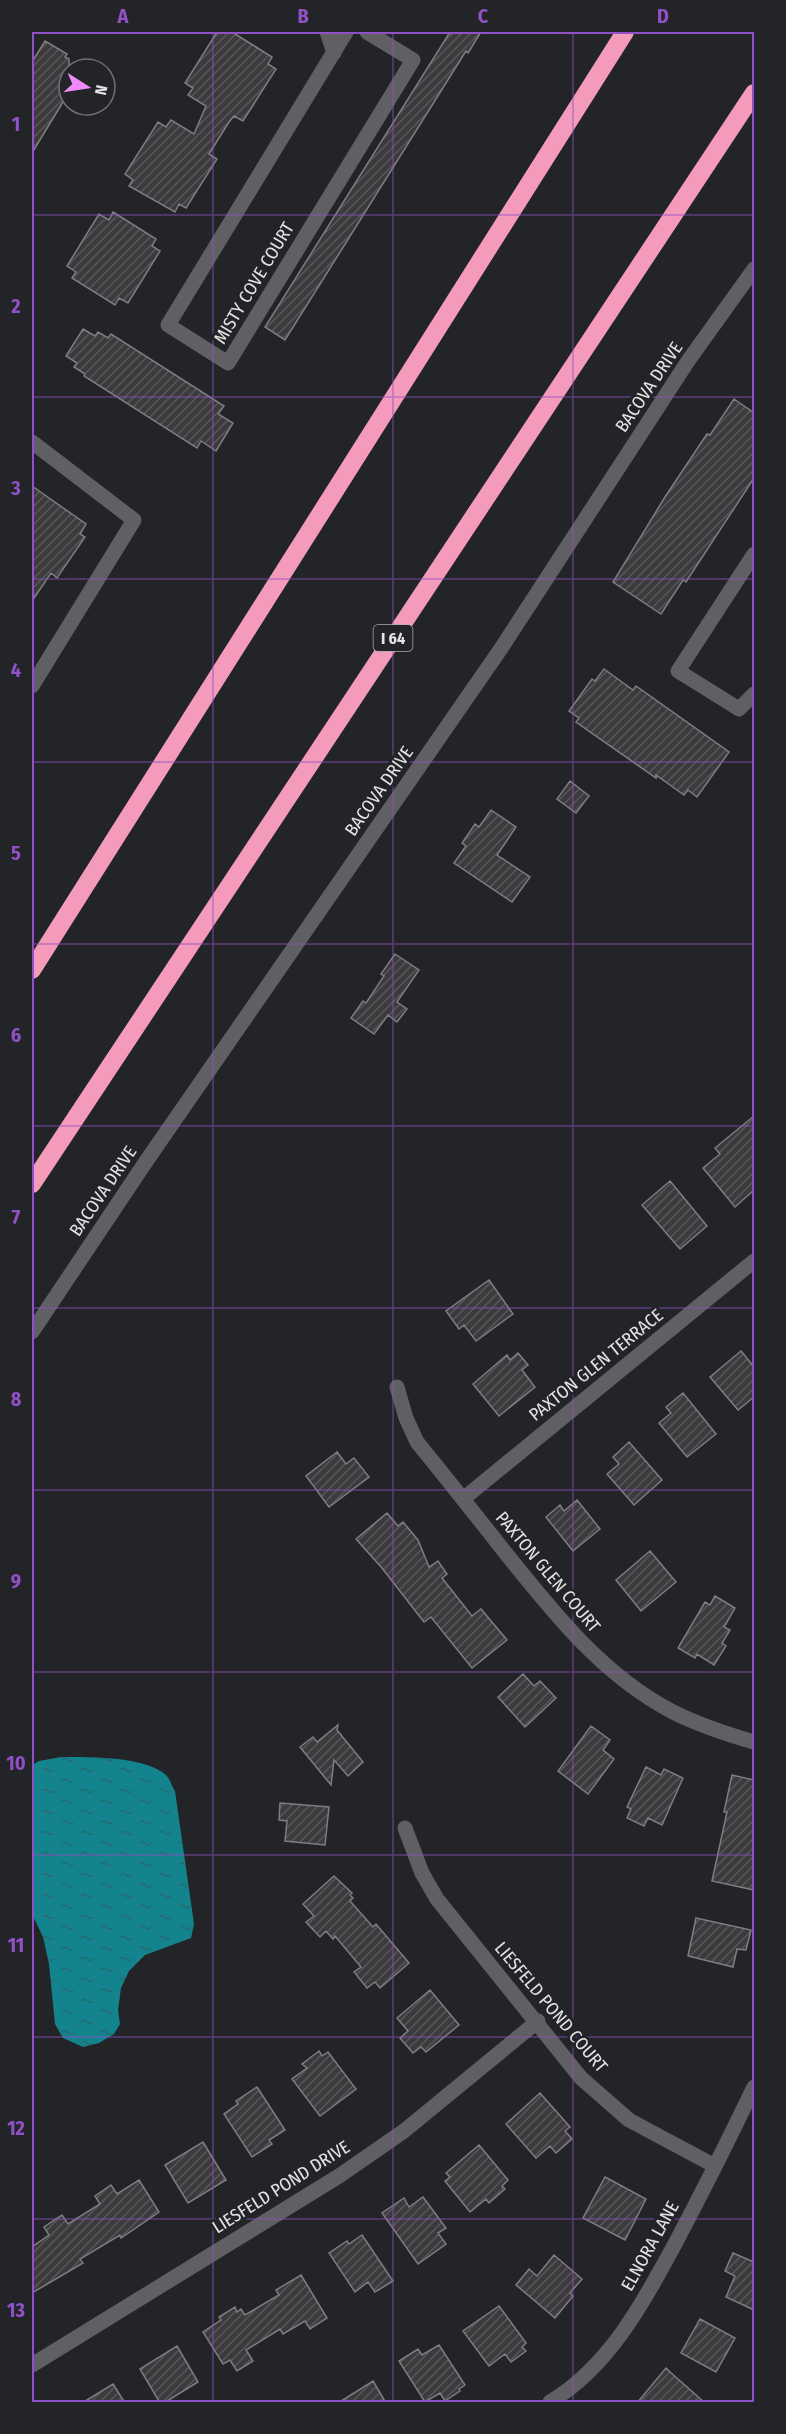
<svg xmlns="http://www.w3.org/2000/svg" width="786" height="2434" viewBox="0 0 786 2434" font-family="'Fira Sans Condensed',sans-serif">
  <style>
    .water { fill: url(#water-ripples) }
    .building { fill: url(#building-hatch); stroke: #7f7d80; stroke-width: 1.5 }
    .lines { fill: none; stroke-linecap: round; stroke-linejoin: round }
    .minor { stroke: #606064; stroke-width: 15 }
    .motorway { stroke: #f49aba; stroke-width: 18 }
    .grid { fill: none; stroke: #9051c7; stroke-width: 1.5; stroke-opacity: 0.55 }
    .labels { text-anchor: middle; stroke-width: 6; stroke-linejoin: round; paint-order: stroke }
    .shield { fill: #232427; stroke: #aaaaad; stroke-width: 1.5 }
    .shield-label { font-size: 16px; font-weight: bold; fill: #e4e4e6 }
    .street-label { font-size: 18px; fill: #e4e4e6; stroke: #232427 }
    .neatline { fill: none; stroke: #9051c7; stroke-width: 2 }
    .grid-label { font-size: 20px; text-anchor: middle; font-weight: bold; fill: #9051c7 }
  </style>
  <defs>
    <pattern id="water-ripples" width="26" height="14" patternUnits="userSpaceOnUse" patternTransform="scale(1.5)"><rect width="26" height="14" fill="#13838d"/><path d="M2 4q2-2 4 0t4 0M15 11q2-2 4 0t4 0" fill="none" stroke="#276a70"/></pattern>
    <pattern id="building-hatch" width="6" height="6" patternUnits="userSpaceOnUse" patternTransform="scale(1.5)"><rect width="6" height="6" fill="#3c3a3d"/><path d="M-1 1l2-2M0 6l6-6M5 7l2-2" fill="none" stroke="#585659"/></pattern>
  </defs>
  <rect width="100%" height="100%" fill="#232427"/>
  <path class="water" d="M 61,1757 C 88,1757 145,1756 166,1775 C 170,1779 172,1787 175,1791 L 194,1924 L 191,1938 L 145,1955 L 129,1971 L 121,1988 L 118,2010 L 120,2024 L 114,2034 L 99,2043 L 83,2047 L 63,2038 L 55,2024 L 49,1964 L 43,1937 L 32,1914 L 32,1765 L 39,1761 Z"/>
  <path class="building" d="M 217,32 L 232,32 L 272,57 L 268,64 L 276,69 L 243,121 L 234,116 L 229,122 L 209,154 L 217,159 L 186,208 L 179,204 L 175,212 L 129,186 L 133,180 L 125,174 L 158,122 L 166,127 L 171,120 L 194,134 L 206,106 L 188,95 L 193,88 L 185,83 Z
    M 450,32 L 481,32 L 468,53 L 466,51 L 285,340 L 265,327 Z
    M 45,41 L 67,54 L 65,57 L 69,59 L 69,92 L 32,153 L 32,62 Z
    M 113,212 L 156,239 L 152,246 L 160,251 L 128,303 L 119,298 L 115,305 L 72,278 L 76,272 L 67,266 L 99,214 L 109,220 Z
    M 83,329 L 95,336 L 98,332 L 108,338 L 111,334 L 224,406 L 218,414 L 233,423 L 216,451 L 201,441 L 197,448 L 84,376 L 85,374 L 74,367 L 77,363 L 66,356 Z
    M 734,399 L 754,413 L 754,478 L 686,582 L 683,580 L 661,614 L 613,582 L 665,497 L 707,434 L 710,435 Z
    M 32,486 L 86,524 L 80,534 L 85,537 L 57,578 L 51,573 L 32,601 Z
    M 604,669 L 633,690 L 636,686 L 729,752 L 697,797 L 688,790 L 684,795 L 656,775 L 656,778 L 576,722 L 579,718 L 569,711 L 592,679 L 595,681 Z
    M 570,781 L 589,796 L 576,813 L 557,799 Z
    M 491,810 L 516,827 L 497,855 L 530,877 L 512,902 L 454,863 L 466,846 L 462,843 L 475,824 L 479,827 Z
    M 395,954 L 419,970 L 397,1002 L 407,1009 L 397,1022 L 388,1015 L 374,1034 L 351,1018 L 363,1001 L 366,1003 L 384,976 L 381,974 Z
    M 754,1116 L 754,1190 L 735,1207 L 703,1168 L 720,1154 L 715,1148 Z
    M 670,1181 L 707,1226 L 680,1249 L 642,1205 Z
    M 489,1280 L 513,1314 L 476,1341 L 464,1325 L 459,1329 L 446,1311 Z
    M 741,1351 L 754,1367 L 754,1397 L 738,1410 L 710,1377 Z
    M 518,1353 L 528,1365 L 522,1370 L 535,1387 L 499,1416 L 473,1384 L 507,1355 L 510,1360 Z
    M 683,1393 L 716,1434 L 687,1457 L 659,1423 L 671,1413 L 666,1407 Z
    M 629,1442 L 662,1480 L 634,1505 L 607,1474 L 619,1464 L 613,1457 Z
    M 337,1452 L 346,1464 L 354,1458 L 369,1477 L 329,1507 L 306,1476 Z
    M 577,1500 L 600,1529 L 573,1551 L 546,1517 L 560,1505 L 564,1511 Z
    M 387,1513 L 398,1526 L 403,1522 L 418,1540 L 429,1567 L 438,1561 L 447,1574 L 442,1578 L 472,1616 L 481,1609 L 507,1640 L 472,1668 L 431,1617 L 424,1622 L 382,1568 L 356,1539 Z
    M 650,1551 L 676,1582 L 641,1611 L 616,1580 Z
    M 715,1596 L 735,1608 L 724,1627 L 730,1630 L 722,1643 L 726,1646 L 714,1665 L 697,1654 L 695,1658 L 678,1648 L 705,1602 L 710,1605 Z
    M 523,1674 L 534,1686 L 540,1681 L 556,1698 L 525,1727 L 498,1697 Z
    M 338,1725 L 337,1730 L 363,1762 L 348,1776 L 334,1760 L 331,1785 L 300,1747 L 313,1737 L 317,1742 Z
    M 591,1726 L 610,1740 L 603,1750 L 614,1759 L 588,1794 L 558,1771 Z
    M 646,1767 L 661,1775 L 664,1769 L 683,1778 L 662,1825 L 648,1818 L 644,1826 L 627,1818 L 631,1809 L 627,1807 Z
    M 732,1775 L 754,1780 L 754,1890 L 712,1881 L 727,1812 L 724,1812 Z
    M 280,1803 L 329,1807 L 325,1845 L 285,1841 L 287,1821 L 279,1820 Z
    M 334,1876 L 352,1893 L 350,1895 L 353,1898 L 350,1901 L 373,1927 L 376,1924 L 409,1963 L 380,1988 L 375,1982 L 367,1988 L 354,1972 L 361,1967 L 335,1936 L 333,1939 L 326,1931 L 320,1937 L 306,1922 L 314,1916 L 303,1904 Z
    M 696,1918 L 751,1930 L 746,1950 L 737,1949 L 733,1967 L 688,1956 Z
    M 430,1990 L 459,2025 L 426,2052 L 421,2047 L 413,2053 L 400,2038 L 408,2031 L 397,2018 Z
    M 319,2051 L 322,2056 L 328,2052 L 356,2089 L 320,2116 L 292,2079 L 307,2068 L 302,2064 Z
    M 257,2087 L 285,2130 L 269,2140 L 272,2144 L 252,2157 L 224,2114 L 238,2104 L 236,2101 Z
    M 540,2093 L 570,2127 L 565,2131 L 572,2139 L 556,2153 L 550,2146 L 536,2158 L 506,2124 Z
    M 203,2142 L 226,2180 L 188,2203 L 165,2165 Z
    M 479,2145 L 508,2180 L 502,2186 L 505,2189 L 489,2203 L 486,2199 L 470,2212 L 445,2181 L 450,2177 L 446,2173 Z
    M 605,2177 L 646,2199 L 625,2240 L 583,2218 Z
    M 139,2180 L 159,2212 L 121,2238 L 120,2235 L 80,2259 L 83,2263 L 32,2293 L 32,2247 L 49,2235 L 44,2227 L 62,2215 L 68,2224 L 100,2204 L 95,2196 L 111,2185 L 117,2194 Z
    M 423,2197 L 446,2228 L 438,2233 L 446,2244 L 418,2264 L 382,2213 L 404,2198 L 409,2207 Z
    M 362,2235 L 393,2281 L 375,2292 L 368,2282 L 355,2292 L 329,2253 L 347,2241 L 349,2244 Z
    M 733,2253 L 754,2262 L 754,2310 L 726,2297 L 735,2276 L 725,2271 Z
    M 554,2255 L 582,2279 L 570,2293 L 573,2296 L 555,2318 L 516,2285 L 529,2269 L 537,2276 Z
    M 301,2275 L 327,2318 L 310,2329 L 305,2321 L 283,2334 L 280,2329 L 246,2350 L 253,2361 L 237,2371 L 230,2360 L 223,2364 L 203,2332 L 221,2320 L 219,2317 L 235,2307 L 237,2312 L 241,2309 L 245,2315 L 279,2295 L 276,2290 Z
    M 499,2306 L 526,2343 L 522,2347 L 526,2351 L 511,2362 L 505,2354 L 489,2366 L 463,2331 Z
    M 700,2319 L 735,2338 L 716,2372 L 681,2353 Z
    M 439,2345 L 465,2385 L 459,2389 L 460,2391 L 445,2401 L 440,2393 L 425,2402 L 399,2361 L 418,2349 L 422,2355 Z
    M 177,2346 L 198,2382 L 164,2403 L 160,2403 L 140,2369 Z
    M 666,2368 L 670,2372 L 705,2403 L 637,2403 Z
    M 373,2381 L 386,2403 L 338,2403 Z
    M 113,2384 L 125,2403 L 82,2403 Z"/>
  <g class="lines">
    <path class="minor" d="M 327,32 L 334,53
      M 346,32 L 168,325 L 228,363 L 413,60 L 367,32
      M 32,442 L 134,520 L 32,686
      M 754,554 L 678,671 L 739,709 L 754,694
      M 32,1332 L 147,1160 L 502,647 L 688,361 L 754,269
      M 397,1387 L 406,1418 L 417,1442 C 448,1480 478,1518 508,1556 C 556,1616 604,1676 673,1712 C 699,1725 726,1734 754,1742
      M 463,1499 L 754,1261
      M 405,1828 L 422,1873 L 437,1899 L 581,2078 L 629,2120 L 715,2166
      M 32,2365 L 339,2176 L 404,2131 L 538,2021
      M 550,2402 C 610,2366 644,2301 676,2242 C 703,2191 729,2139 754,2087"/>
    <path class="motorway" d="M 32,970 L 625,32
      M 32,1184 L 754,93"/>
  </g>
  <path class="grid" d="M 213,32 L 213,2402M 393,32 L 393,2402M 573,32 L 573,2402M 32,215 L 754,215M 32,397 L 754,397M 32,579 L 754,579M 32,762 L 754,762M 32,944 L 754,944M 32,1126 L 754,1126M 32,1308 L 754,1308M 32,1490 L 754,1490M 32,1672 L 754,1672M 32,1855 L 754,1855M 32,2037 L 754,2037M 32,2219 L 754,2219"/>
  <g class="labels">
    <rect class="shield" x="373.5" y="625" width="39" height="26" rx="4.5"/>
    <g class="shield-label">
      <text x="393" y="644">I 64</text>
    </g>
    <g class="street-label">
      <text transform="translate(254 283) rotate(-59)" y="6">MISTY COVE COURT</text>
      <text transform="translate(649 387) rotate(-56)" y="6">BACOVA DRIVE</text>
      <text transform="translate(379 791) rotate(-55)" y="6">BACOVA DRIVE</text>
      <text transform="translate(103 1191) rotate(-56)" y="6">BACOVA DRIVE</text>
      <text transform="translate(596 1365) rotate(-39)" y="6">PAXTON GLEN TERRACE</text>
      <text transform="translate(548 1572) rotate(50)" y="6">PAXTON GLEN COURT</text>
      <text transform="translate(551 2007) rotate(50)" y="6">LIESFELD POND COURT</text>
      <text transform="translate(281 2187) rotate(-32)" y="6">LIESFELD POND DRIVE</text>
      <text transform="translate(650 2246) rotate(-61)" y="6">ELNORA LANE</text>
    </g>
  </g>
  <rect width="786" height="2434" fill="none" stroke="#232427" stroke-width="66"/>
  <g transform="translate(87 87) rotate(102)"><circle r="28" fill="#232427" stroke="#707173" stroke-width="1.5"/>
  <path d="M0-4.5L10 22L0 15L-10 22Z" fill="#ee8bf8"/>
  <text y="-9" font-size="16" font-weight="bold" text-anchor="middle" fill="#e4e4e6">N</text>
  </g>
  <rect x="33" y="33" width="720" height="2368" class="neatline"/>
  <g class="grid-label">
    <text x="123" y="23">A</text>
    <text x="303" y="23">B</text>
    <text x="483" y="23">C</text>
    <text x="663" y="23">D</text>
    <text x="16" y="131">1</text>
    <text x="16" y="313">2</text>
    <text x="16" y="495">3</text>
    <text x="16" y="677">4</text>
    <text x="16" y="860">5</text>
    <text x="16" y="1042">6</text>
    <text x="16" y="1224">7</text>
    <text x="16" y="1406">8</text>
    <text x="16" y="1588">9</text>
    <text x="16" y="1770">10</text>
    <text x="16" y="1952">11</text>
    <text x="16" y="2135">12</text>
    <text x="16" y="2317">13</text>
  </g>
</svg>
